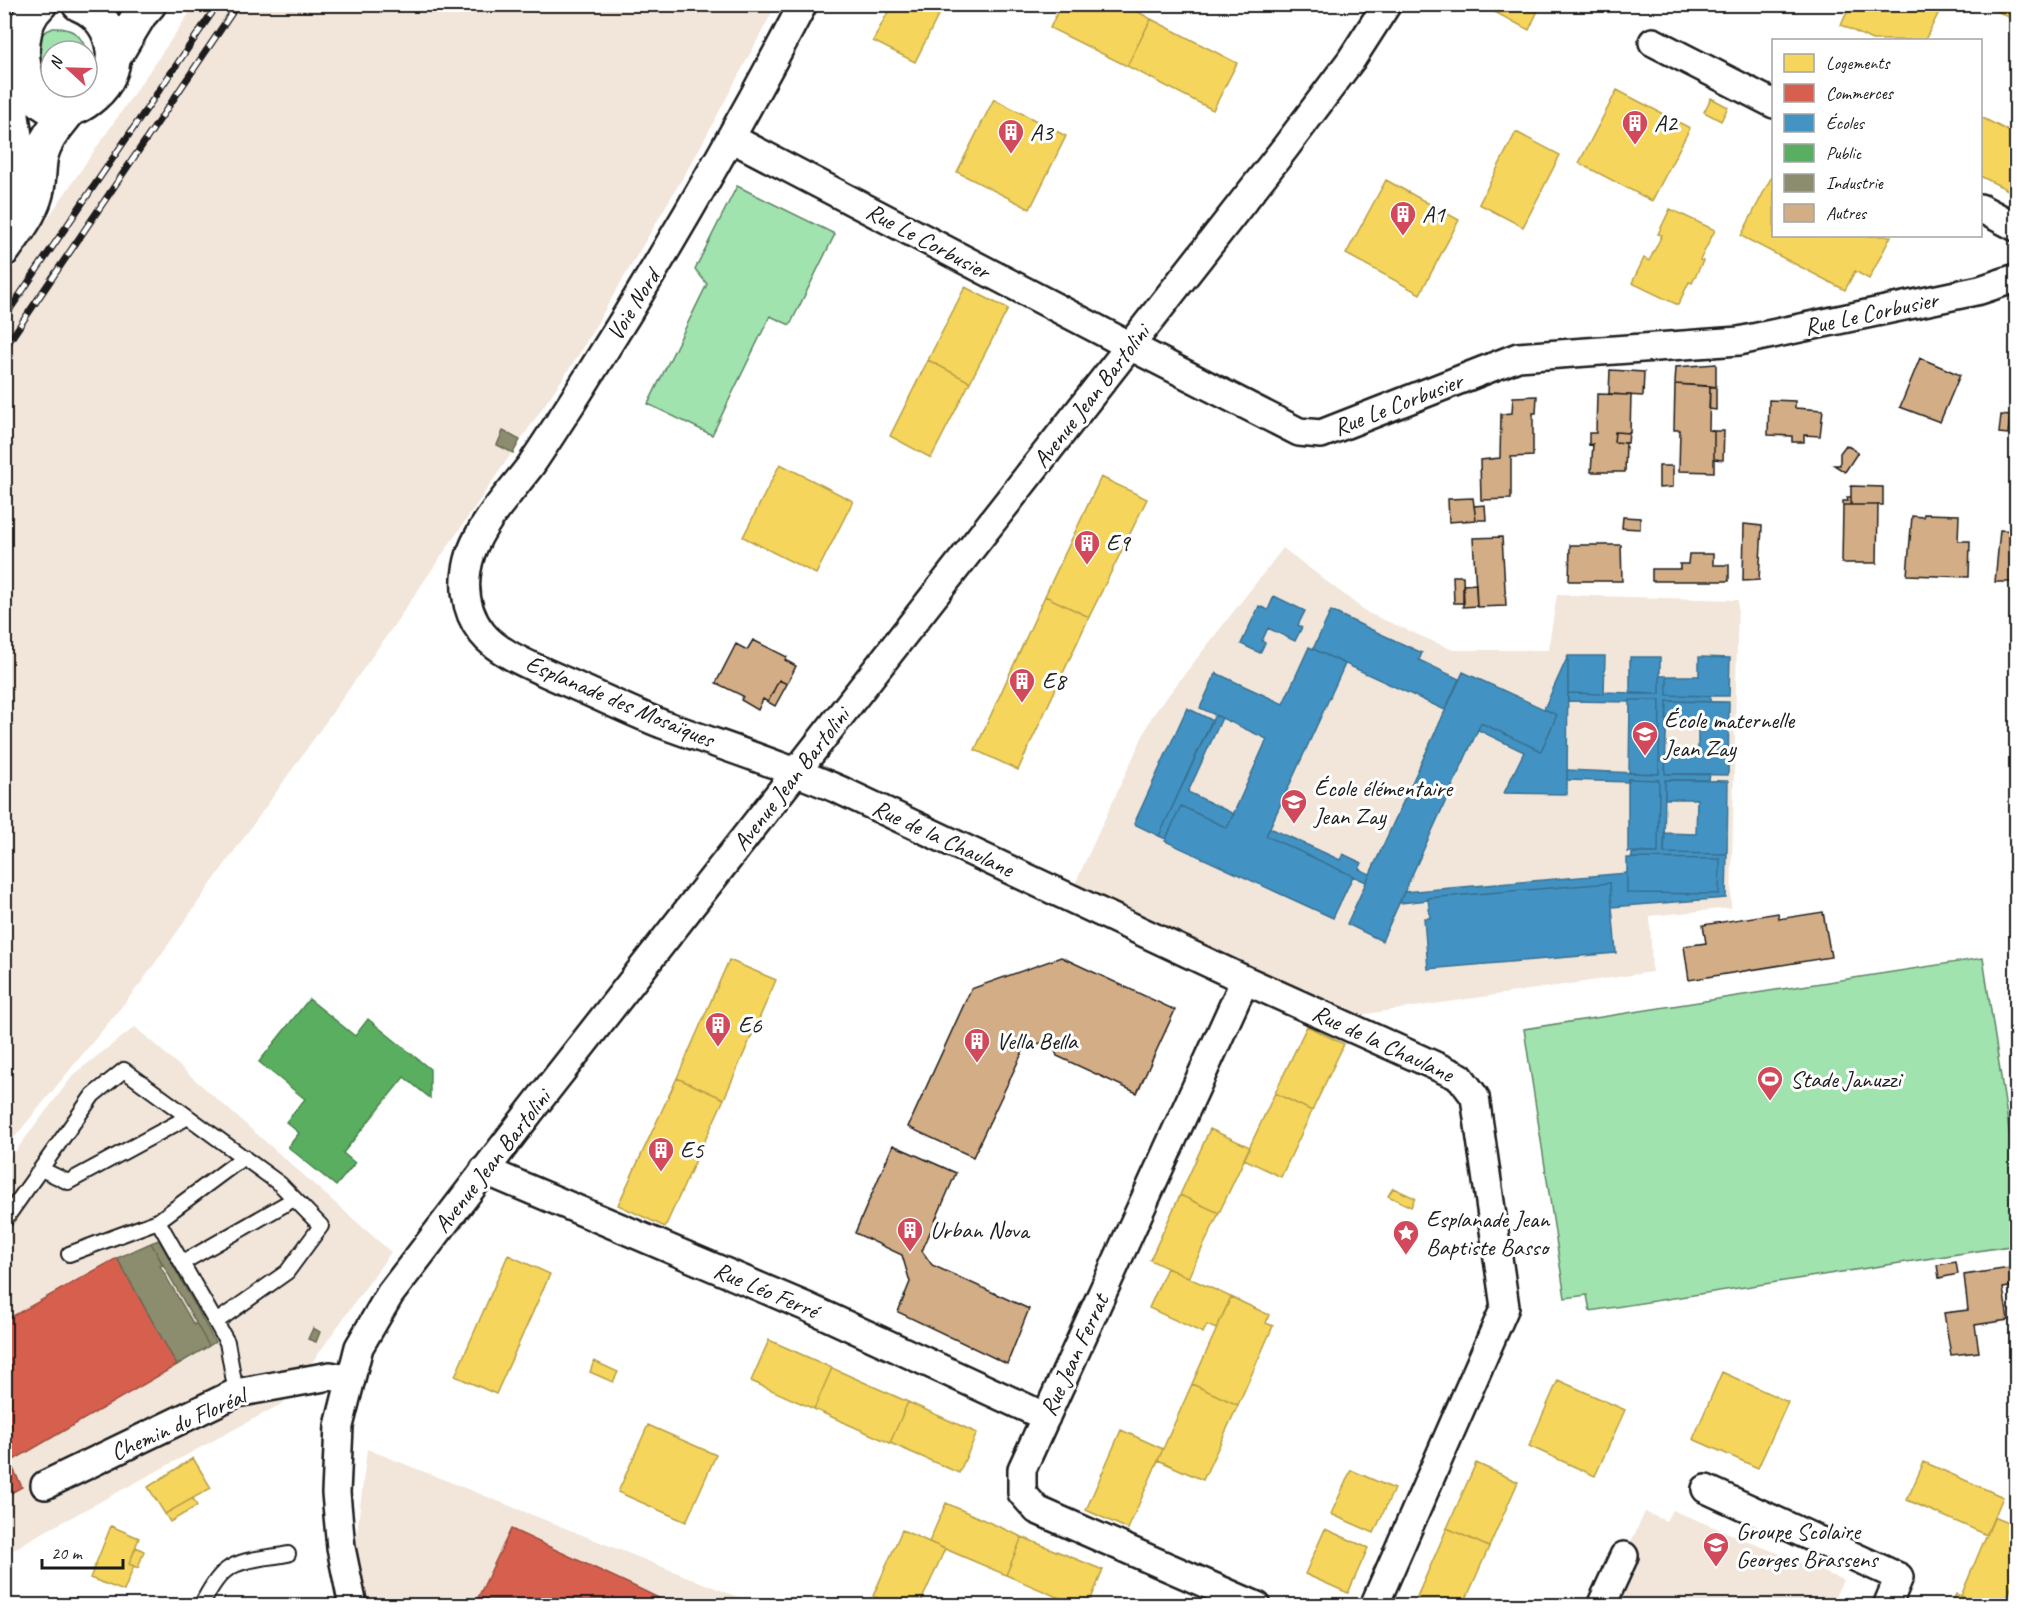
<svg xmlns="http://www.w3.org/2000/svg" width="2021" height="1610" viewBox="0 0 2021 1610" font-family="Caveat,sans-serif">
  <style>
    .built { fill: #f2e6da }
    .green { fill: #a0e3ae; stroke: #5e8065; stroke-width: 1.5 }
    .homes { fill: #f6d55c; stroke: #b59e49; stroke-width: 1.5 }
    .shops { fill: #d6604d; stroke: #9e4c3e; stroke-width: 1.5 }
    .schools { fill: #4393c3; stroke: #376f91; stroke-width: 1.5 }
    .public { fill: #5aae61; stroke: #47824c; stroke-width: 1.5 }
    .industry { fill: #8c8c6e; stroke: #6a6a55; stroke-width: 1.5 }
    .building { fill: #d3ad85; stroke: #1c1c1c; stroke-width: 1.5 }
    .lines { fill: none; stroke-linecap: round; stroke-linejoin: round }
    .lane-casing { stroke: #1c1c1c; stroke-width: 18 }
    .street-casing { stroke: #1c1c1c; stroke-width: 32 }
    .secondary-casing { stroke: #1c1c1c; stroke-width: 38 }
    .lane { stroke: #fff; stroke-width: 14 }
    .street { stroke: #fff; stroke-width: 27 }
    .secondary { stroke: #fff; stroke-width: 33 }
    .rail-casing { stroke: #1c1c1c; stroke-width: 7 }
    .rail { stroke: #fff; stroke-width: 4.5; stroke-dasharray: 14; stroke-linecap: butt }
    .labels { text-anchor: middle; stroke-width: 6; stroke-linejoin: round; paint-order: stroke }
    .poi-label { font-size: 24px; fill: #1c1c1c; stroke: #fff; text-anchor: start }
    .street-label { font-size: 24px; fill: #1c1c1c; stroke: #fff }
  </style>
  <rect width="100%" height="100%" fill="#fff"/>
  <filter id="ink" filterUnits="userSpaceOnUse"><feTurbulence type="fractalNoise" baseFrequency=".0167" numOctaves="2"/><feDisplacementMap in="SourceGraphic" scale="12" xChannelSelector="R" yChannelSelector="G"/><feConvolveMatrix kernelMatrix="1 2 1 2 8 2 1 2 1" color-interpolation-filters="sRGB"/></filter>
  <g filter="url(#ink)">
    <path class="built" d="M 5,5 L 16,5 L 5,105 Z
      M 195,5 L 776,5 L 696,155 L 576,359 L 388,634 L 141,983 L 5,1149 L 5,280 Z
      M 1283,548 L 1368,613 L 1453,650 L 1548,650 L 1557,595 L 1738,600 L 1731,908 L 1650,916 L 1652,972 L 1332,1019 L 1069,897 L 1152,716 Z
      M 135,1027 L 391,1252 L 283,1403 L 31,1539 L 5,1555 L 5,1165 L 75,1073 Z
      M 367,1449 L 758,1605 L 348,1606 Z
      M 1672,1510 L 1843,1580 L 1831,1605 L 1601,1606 L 1645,1512 L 1666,1521 Z"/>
    <path class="green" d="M 53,28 C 70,27 82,34 86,51 L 51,51 L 51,81 L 44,78 L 33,45 C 38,36 43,32 53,28 Z
      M 737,186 L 835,234 L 790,325 L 770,316 L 712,435 L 648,404 L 707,284 L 695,269 Z
      M 1983,958 L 2016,1176 L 2016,1245 L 1590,1311 L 1587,1295 L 1565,1298 L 1524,1029 Z"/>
    <path class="homes" d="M 892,4 L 944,4 L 915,62 L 873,41 Z
      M 1124,4 L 1151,19 L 1127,66 L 1050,28 L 1061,4 Z
      M 1486,4 L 1541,4 L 1529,30 L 1485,7 Z
      M 1851,4 L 1943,4 L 1925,40 L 1872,40 L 1841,25 Z
      M 1984,4 L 2016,4 L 2016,21 Z
      M 1151,19 L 1237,63 L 1213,110 L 1127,66 Z
      M 1617,90 L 1690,128 L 1652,201 L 1579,163 Z
      M 1711,98 L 1728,107 L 1721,121 L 1704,112 Z
      M 994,99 L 1066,136 L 1030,209 L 957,172 Z
      M 1981,117 L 2016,135 L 2016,194 L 1980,176 Z
      M 1516,132 L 1560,155 L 1523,227 L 1479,204 Z
      M 1774,172 L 1774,236 L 1891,236 L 1869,279 L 1855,271 L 1845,290 L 1741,236 Z
      M 1386,180 L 1459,220 L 1420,294 L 1346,254 Z
      M 1670,209 L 1715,230 L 1700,260 L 1703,261 L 1692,283 L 1689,282 L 1678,305 L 1632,283 L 1644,258 L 1649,261 L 1662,235 L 1658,234 Z
      M 965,287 L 1008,309 L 970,382 L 928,360 Z
      M 928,360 L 970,382 L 931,458 L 890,436 Z
      M 780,464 L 853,501 L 816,574 L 743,537 Z
      M 1101,477 L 1147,499 L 1089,617 L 1045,596 Z
      M 1045,596 L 1089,617 L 1018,770 L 975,750 Z
      M 729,960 L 776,980 L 724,1099 L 677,1078 Z
      M 1307,1026 L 1344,1044 L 1312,1111 L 1275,1093 Z
      M 677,1078 L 724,1099 L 665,1227 L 618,1205 Z
      M 1275,1093 L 1312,1111 L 1281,1177 L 1244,1159 Z
      M 1210,1129 L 1250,1147 L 1219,1213 L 1180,1195 Z
      M 1393,1188 L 1415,1198 L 1411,1207 L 1388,1196 Z
      M 1180,1195 L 1219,1213 L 1188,1278 L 1150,1260 Z
      M 508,1255 L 550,1274 L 496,1394 L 455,1376 Z
      M 1167,1268 L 1231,1297 L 1216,1329 L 1207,1325 L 1203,1333 L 1149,1308 Z
      M 1231,1297 L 1269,1315 L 1266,1323 L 1273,1326 L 1238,1405 L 1192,1384 Z
      M 769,1340 L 832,1368 L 814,1409 L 751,1381 Z
      M 594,1361 L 618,1372 L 613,1382 L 590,1372 Z
      M 832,1368 L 908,1402 L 890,1443 L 814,1409 Z
      M 1722,1372 L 1788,1402 L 1758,1468 L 1693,1439 Z
      M 1558,1380 L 1625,1410 L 1595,1476 L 1529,1446 Z
      M 1192,1384 L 1238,1405 L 1203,1480 L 1158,1460 Z
      M 908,1402 L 977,1433 L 959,1473 L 890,1443 Z
      M 648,1425 L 716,1455 L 686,1522 L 618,1492 Z
      M 1121,1430 L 1163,1449 L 1128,1529 L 1086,1510 Z
      M 193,1458 L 211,1488 L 165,1514 L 148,1487 Z
      M 1924,1462 L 2003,1497 L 1987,1535 L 1907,1500 Z
      M 1476,1463 L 1518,1482 L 1489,1547 L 1447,1528 Z
      M 1351,1470 L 1394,1489 L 1374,1533 L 1331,1514 Z
      M 193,1498 L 197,1506 L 170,1522 L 165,1514 Z
      M 946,1503 L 1022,1537 L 1006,1575 L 929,1542 Z
      M 1994,1517 L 2016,1526 L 2016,1575 L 2004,1606 L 1981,1606 L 1961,1596 Z
      M 111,1526 L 139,1538 L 129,1564 L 134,1566 L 124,1591 L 90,1578 Z
      M 1447,1528 L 1489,1547 L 1463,1606 L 1430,1606 L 1416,1599 Z
      M 1325,1529 L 1368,1548 L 1348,1593 L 1305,1574 Z
      M 902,1530 L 945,1549 L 919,1606 L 894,1606 L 873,1596 Z
      M 1022,1537 L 1103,1570 L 1088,1606 L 1078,1606 L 1006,1575 Z
      M 136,1547 L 144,1551 L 138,1568 L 129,1564 Z
      M 1956,1594 L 1961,1596 L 1981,1606 L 1951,1606 Z"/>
    <path class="shops" d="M 117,1258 L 177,1365 L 10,1462 L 22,1487 L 4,1497 L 4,1321 Z
      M 511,1529 L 640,1589 L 675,1606 L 474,1606 Z"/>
    <path class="schools" d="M 1274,596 L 1305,611 L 1298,625 L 1302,627 L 1295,641 L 1268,628 L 1262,641 L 1265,643 L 1260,653 L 1241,644 L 1259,606 L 1268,610 Z
      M 1331,611 L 1422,653 L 1419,660 L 1459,679 L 1445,710 L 1313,649 Z
      M 1309,647 L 1345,664 L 1266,836 L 1353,876 L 1333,918 L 1165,841 L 1181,806 L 1227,828 L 1267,739 L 1200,708 L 1216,673 L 1283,704 Z
      M 1568,656 L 1567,794 L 1504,793 L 1524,752 L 1478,730 L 1481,723 L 1541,751 L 1557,715 L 1544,709 Z
      M 1568,656 L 1605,656 L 1604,694 L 1568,693 Z
      M 1630,657 L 1660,657 L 1660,694 L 1630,694 Z
      M 1699,657 L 1730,658 L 1729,696 L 1667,695 L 1667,676 L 1699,676 Z
      M 1463,672 L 1557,715 L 1541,751 L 1481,723 L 1382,941 L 1347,924 Z
      M 1660,676 L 1667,676 L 1667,695 L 1710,696 L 1710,702 L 1667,701 L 1665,774 L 1710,774 L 1709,780 L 1665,780 L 1664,853 L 1727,854 L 1726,898 L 1612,907 L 1610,883 L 1428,898 L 1428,900 L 1399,903 L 1404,892 L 1627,873 L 1627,893 L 1719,894 L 1720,859 L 1632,858 L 1632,853 L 1658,853 L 1659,780 L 1628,779 L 1629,782 L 1567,780 L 1567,770 L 1659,774 L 1660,700 L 1630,700 L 1630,702 L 1568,701 L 1568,693 L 1604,694 L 1604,692 L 1660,694 Z
      M 1630,700 L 1660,700 L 1659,774 L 1629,773 Z
      M 1667,701 L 1729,702 L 1728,775 L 1665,774 L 1666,755 L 1698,755 L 1698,720 L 1666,720 Z
      M 1187,708 L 1212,720 L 1159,836 L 1134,824 Z
      M 1215,715 L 1222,718 L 1188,792 L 1234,814 L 1227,828 L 1181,806 L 1166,839 L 1159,836 Z
      M 1628,779 L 1659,780 L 1658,853 L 1628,852 Z
      M 1665,780 L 1728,781 L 1727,854 L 1664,853 L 1665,833 L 1696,834 L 1697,799 L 1665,799 Z
      M 1270,828 L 1340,860 L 1343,854 L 1362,863 L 1359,869 L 1370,874 L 1366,882 L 1266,836 Z
      M 1627,858 L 1720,859 L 1719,894 L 1627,893 Z
      M 1610,883 L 1616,953 L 1428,969 L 1424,918 L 1430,918 L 1428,898 Z"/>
    <path class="public" d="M 309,999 L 355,1036 L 368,1019 L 430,1069 L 430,1098 L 404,1077 L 343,1153 L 355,1163 L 336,1186 L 288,1147 L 299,1133 L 286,1122 L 305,1099 L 259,1062 Z"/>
    <path class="industry" d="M 503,431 L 520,440 L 513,453 L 497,445 Z
      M 159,1240 L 215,1342 L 209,1346 L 151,1243 Z
      M 151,1243 L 163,1265 L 160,1266 L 194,1325 L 196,1323 L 209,1346 L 177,1365 L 117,1258 Z
      M 313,1328 L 320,1332 L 316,1342 L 308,1339 Z"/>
    <path class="building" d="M 1920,358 L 1960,375 L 1940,422 L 1900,407 Z
      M 1716,364 L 1716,387 L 1675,384 L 1676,367 Z
      M 1610,370 L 1644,372 L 1643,396 L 1609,394 Z
      M 1675,384 L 1710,386 L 1709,430 L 1714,431 L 1714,472 L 1679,471 L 1680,430 L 1674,430 Z
      M 1710,386 L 1716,387 L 1716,410 L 1709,409 Z
      M 1597,394 L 1631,395 L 1630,433 L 1615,432 L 1614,442 L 1626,443 L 1625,472 L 1591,472 L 1593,444 L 1589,445 L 1589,433 L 1596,433 Z
      M 1537,396 L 1536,413 L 1533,413 L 1533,456 L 1511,457 L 1511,499 L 1481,500 L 1480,460 L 1500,458 L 1501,414 L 1512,413 L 1513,397 Z
      M 1769,400 L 1795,401 L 1795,408 L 1823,410 L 1820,436 L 1804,435 L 1804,442 L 1792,442 L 1792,436 L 1768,435 Z
      M 2001,415 L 2010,416 L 2008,434 L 1999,433 Z
      M 1714,431 L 1724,431 L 1723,460 L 1714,459 Z
      M 1615,432 L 1629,433 L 1628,443 L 1614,442 Z
      M 1846,445 L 1858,452 L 1845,472 L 1834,465 L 1840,465 L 1840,453 Z
      M 1659,466 L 1673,466 L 1673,487 L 1659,488 Z
      M 1851,486 L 1883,487 L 1883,505 L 1851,505 Z
      M 1847,497 L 1851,497 L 1851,505 L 1843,505 L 1843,501 L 1848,501 Z
      M 1473,498 L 1476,520 L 1449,522 L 1448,499 Z
      M 1485,505 L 1486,520 L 1476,520 L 1474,506 Z
      M 1843,505 L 1878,505 L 1877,563 L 1842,563 Z
      M 1924,514 L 1959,515 L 1958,541 L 1970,541 L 1969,577 L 1907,575 L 1912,516 L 1923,517 Z
      M 1623,517 L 1640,518 L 1640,529 L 1622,528 Z
      M 1744,524 L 1762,526 L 1759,580 L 1743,581 Z
      M 2000,530 L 2016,531 L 2014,582 L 1995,582 Z
      M 1502,537 L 1506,606 L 1477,607 L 1473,538 Z
      M 1570,545 L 1621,545 L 1622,581 L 1569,581 Z
      M 1689,554 L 1713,554 L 1713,565 L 1729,565 L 1729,581 L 1652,581 L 1652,569 L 1680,569 L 1680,564 L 1688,564 Z
      M 1453,576 L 1463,576 L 1464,603 L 1454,603 Z
      M 1476,584 L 1477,606 L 1463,607 L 1463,585 Z
      M 753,640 L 787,657 L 785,660 L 796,666 L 787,684 L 779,680 L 768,702 L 763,699 L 758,710 L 741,700 L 743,696 L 716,683 L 736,644 L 747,650 Z
      M 779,680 L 787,684 L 775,706 L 768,702 Z
      M 1823,912 L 1831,957 L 1689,980 L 1684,946 L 1706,943 L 1703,925 L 1778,913 L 1779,919 Z
      M 1061,957 L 1175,1010 L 1137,1093 L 1057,1056 L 1051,1039 L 1024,1049 L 973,1157 L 908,1127 L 971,989 Z
      M 893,1145 L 956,1173 L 922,1251 L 932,1265 L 1029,1309 L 1007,1364 L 898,1312 L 910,1282 L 902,1255 L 855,1233 Z
      M 1956,1262 L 1958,1274 L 1939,1278 L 1937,1265 Z
      M 2016,1267 L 2016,1286 L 2003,1288 L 2008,1320 L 1975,1325 L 1979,1352 L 1951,1355 L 1944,1313 L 1968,1310 L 1964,1275 Z"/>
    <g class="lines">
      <g class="lane-casing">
        <path id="lane" d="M 4,46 L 5,46
          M 41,1169 L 68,1182 L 188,1117
          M 4,1221 L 93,1095 L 124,1070 L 280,1184 L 321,1226 L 287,1272 L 216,1322
          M 158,1221 L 244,1157
          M 69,1254 L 158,1221 L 227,1342 L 236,1393
          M 182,1263 L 294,1199
          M 201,1606 C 207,1594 215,1579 225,1571 C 241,1558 269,1558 288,1554"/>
      </g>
      <g class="street-casing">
        <path id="street" d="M 803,4 C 734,136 660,264 580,390 C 564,415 548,440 531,465 C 510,493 483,520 471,553 C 462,581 464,610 482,633 C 499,655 539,669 564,681 C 597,695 629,711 662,724 C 722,746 783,765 842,791 L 1245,980 L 1460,1077 L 1475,1097 L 1505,1307 L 1374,1606
          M 1653,42 L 1774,104
          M 731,138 L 1130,346 L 1299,432 L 1321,434 L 1518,357 L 1739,341 L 1980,290 L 2016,278
          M 1980,208 L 2016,227
          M 1245,980 L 1022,1469 L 1022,1493 L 1037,1510 L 1257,1606
          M 484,1170 L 807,1307 L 1046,1417
          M 45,1485 L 236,1393 L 330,1376 L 351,1380
          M 1706,1489 L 1899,1577 L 1887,1606
          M 353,1606 L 341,1548 L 336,1493 L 339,1426 L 359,1347 L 390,1294 L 532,1109 L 1285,148 L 1351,60 L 1387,4
          M 1601,1606 L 1624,1556"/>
      </g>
      <g class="secondary-casing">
        <path id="secondary" d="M 40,4 C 0,40 33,149 94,95 C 107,84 115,67 113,50 C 111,30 99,12 79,4
          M 114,57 L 140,14 L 149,4
          M 4,235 L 15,174 L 16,143 L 12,116 L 13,84
          M 4,249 C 16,232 29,216 35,197 C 40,183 38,169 41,155 C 46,136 60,123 71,108"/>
      </g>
      <use href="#lane" class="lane"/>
      <use href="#street" class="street"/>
      <use href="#secondary" class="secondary"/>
      <g class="rail-casing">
        <path id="rail" d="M 4,318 L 218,4
          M 4,349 L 238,4"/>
      </g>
      <use href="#rail" class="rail"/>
    </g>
  </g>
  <defs>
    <g id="building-pin" transform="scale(1.35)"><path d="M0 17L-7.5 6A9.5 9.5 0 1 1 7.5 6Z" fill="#d1495b" stroke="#fff"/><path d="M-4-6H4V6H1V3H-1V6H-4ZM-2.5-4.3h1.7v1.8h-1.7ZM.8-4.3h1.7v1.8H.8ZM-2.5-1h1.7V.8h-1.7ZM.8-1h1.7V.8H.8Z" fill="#fff"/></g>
    <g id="school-pin" transform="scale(1.35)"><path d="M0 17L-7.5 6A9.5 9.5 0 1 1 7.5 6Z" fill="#d1495b" stroke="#fff"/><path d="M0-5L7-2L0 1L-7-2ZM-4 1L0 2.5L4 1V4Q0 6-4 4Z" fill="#fff"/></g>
    <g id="stadium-pin" transform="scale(1.35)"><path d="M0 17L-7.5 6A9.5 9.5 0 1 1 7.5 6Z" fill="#d1495b" stroke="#fff"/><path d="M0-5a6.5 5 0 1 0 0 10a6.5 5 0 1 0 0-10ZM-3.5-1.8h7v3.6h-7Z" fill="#fff"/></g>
    <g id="sight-pin" transform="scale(1.35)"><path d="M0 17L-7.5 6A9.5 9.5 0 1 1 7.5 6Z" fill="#d1495b" stroke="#fff"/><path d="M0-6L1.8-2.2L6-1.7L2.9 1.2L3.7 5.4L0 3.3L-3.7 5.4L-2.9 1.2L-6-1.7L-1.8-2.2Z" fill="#fff"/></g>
  </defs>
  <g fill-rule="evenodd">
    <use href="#building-pin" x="1635" y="123"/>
    <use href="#building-pin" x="1011" y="132"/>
    <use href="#building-pin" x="1403" y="214"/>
    <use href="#building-pin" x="1087" y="543"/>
    <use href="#building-pin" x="1022" y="681"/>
    <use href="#school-pin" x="1645" y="734"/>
    <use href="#school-pin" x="1294" y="802"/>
    <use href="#building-pin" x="718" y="1025"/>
    <use href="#building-pin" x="977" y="1041"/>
    <use href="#stadium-pin" x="1770" y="1079"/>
    <use href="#building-pin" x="661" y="1150"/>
    <use href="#building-pin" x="910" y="1230"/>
    <use href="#sight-pin" x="1406" y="1233"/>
    <use href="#school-pin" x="1716" y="1545"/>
  </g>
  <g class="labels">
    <g class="poi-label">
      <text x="1654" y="131">A2</text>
      <text x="1030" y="140">A3</text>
      <text x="1422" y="222">A1</text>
      <text x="1106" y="551">E9</text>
      <text x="1042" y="689">E8</text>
      <text x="1664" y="728">École maternelle<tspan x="1664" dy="28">Jean Zay</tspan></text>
      <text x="1314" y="796">École élémentaire<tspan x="1314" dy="28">Jean Zay</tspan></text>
      <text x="738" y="1033">E6</text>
      <text x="996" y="1049">Vella Bella</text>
      <text x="1790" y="1087">Stade Januzzi</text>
      <text x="680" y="1158">E5</text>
      <text x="1426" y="1227">Esplanade Jean<tspan x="1426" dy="28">Baptiste Basso</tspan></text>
      <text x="930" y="1238">Urban Nova</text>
      <text x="1736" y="1539">Groupe Scolaire<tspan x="1736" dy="28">Georges Brassens</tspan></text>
    </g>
    <g class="street-label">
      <text transform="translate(928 241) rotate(28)" y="8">Rue Le Corbusier</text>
      <text transform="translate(633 305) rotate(-58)" y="8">Voie Nord</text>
      <text transform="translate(1871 313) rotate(-12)" y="8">Rue Le Corbusier</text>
      <text transform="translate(1091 396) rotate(-52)" y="8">Avenue Jean Bartolini</text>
      <text transform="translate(1398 404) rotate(-21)" y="8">Rue Le Corbusier</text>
      <text transform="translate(620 701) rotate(23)" y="8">Esplanade des Mosaïques</text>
      <text transform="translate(791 779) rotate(-52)" y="8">Avenue Jean Bartolini</text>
      <text transform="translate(943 838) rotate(25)" y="8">Rue de la Chaulane</text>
      <text transform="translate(1383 1043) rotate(25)" y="8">Rue de la Chaulane</text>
      <text transform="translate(492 1161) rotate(-52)" y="8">Avenue Jean Bartolini</text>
      <text transform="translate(766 1290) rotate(23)" y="8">Rue Léo Ferré</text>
      <text transform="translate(1074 1355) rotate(-65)" y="8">Rue Jean Ferrat</text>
      <text transform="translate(178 1424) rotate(-24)" y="8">Chemin du Floréal</text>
    </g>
  </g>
  <rect width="2021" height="1610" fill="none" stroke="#fff" stroke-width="24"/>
  <rect x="12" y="12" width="1997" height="1586" fill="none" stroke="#1c1c1c" stroke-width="2" filter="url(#ink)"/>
  <rect x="1772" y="39" width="210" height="198" fill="#ffffff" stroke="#a4a4a4" stroke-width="1.5"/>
  <rect x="1784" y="54" width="30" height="18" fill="#f6d55c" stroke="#a4a4a4" stroke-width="1.5"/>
  <text x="1826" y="69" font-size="18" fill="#1c1c1c">Logements</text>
  <rect x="1784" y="84" width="30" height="18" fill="#d6604d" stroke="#a4a4a4" stroke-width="1.5"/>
  <text x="1826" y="99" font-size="18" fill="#1c1c1c">Commerces</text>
  <rect x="1784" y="114" width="30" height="18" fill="#4393c3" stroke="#a4a4a4" stroke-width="1.5"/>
  <text x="1826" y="129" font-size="18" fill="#1c1c1c">Écoles</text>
  <rect x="1784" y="144" width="30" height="18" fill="#5aae61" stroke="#a4a4a4" stroke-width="1.5"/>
  <text x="1826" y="159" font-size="18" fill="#1c1c1c">Public</text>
  <rect x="1784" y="174" width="30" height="18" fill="#8c8c6e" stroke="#a4a4a4" stroke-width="1.5"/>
  <text x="1826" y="189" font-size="18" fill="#1c1c1c">Industrie</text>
  <rect x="1784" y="204" width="30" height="18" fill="#d3ad85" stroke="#a4a4a4" stroke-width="1.5"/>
  <text x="1826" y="219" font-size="18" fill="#1c1c1c">Autres</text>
  <g transform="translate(69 69) rotate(292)"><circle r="28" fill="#ffffff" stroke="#a4a4a4" stroke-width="1.5"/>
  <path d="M0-4.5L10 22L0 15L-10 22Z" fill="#d1495b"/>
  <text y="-9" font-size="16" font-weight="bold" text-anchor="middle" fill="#1c1c1c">N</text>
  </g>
  <path d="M42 1559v9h81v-9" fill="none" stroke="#1c1c1c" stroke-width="3"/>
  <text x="51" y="1559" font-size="18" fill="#1c1c1c" stroke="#ffffff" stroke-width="4.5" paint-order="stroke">20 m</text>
</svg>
